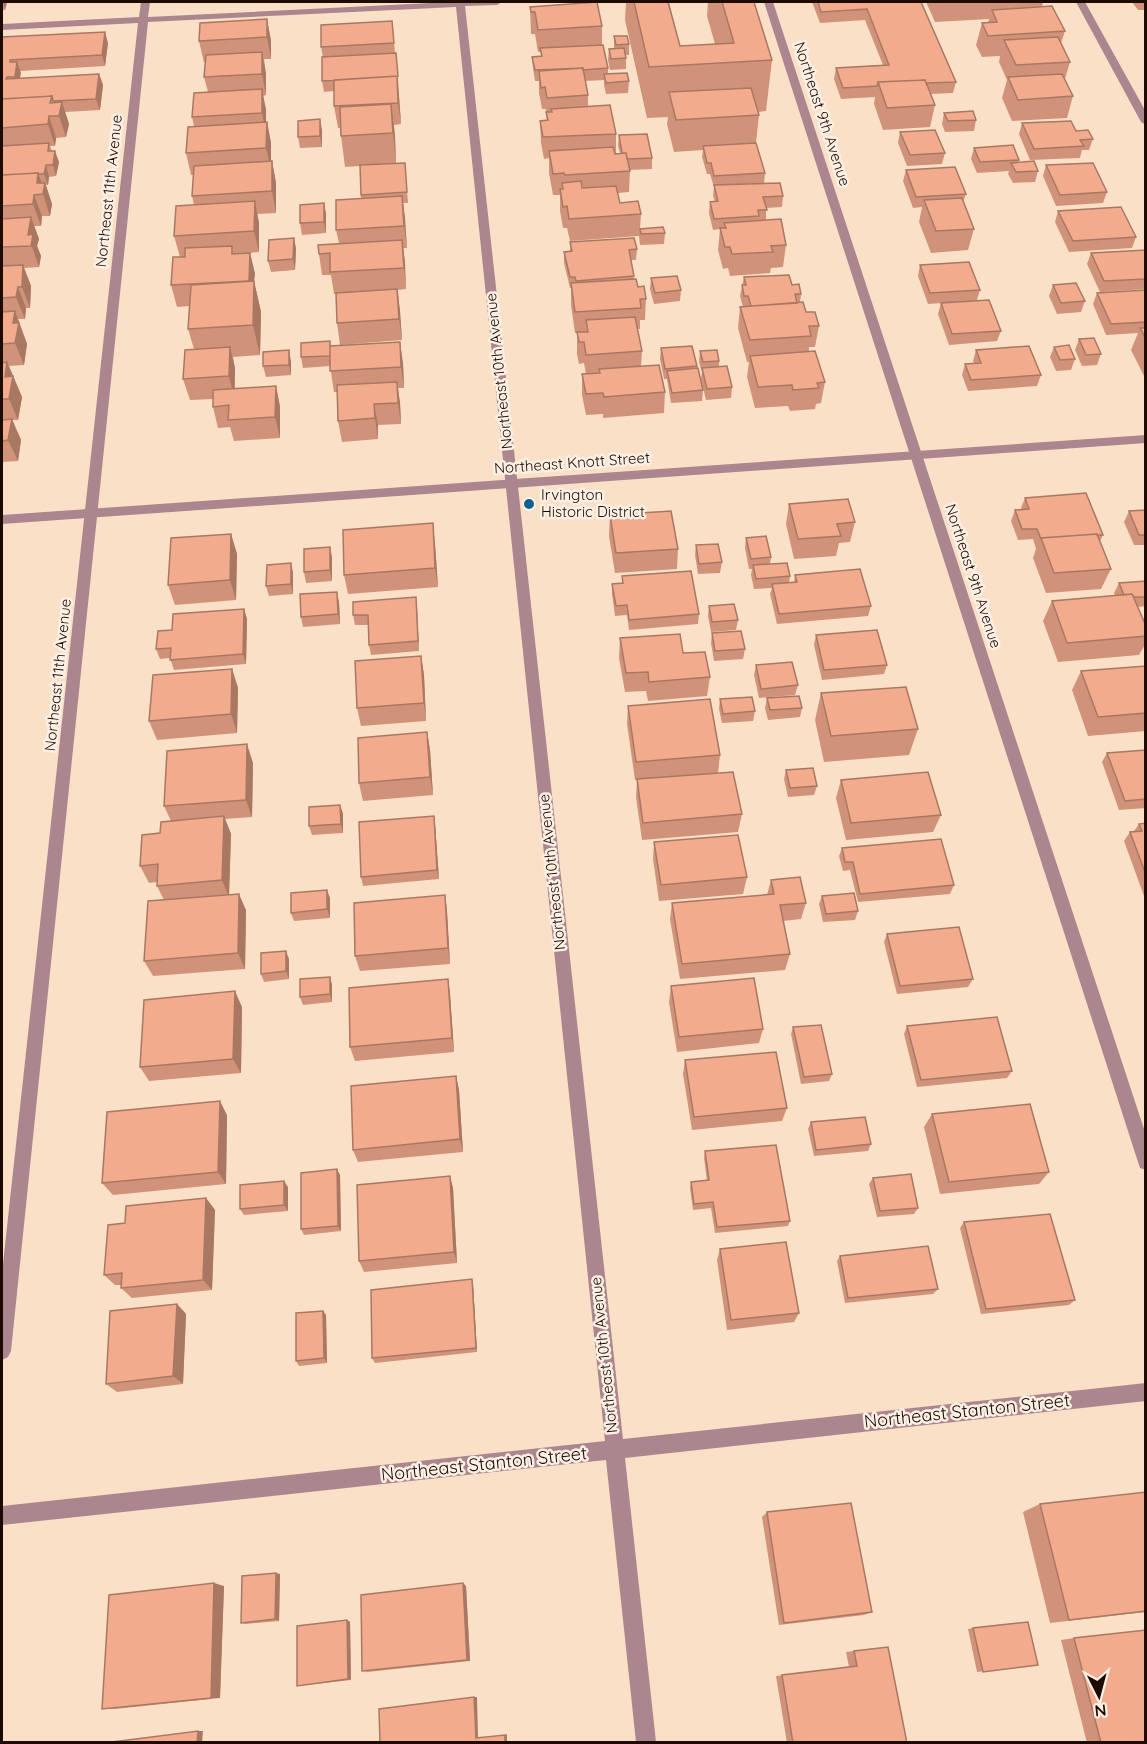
<svg xmlns="http://www.w3.org/2000/svg" width="1147" height="1744" viewBox="0 0 1147 1744" font-family="Quicksand,sans-serif">
  <style>
    .lines { fill: none; stroke-linecap: round; stroke-linejoin: round }
    .minor { fill: #ac868e; fill-rule: evenodd }
    .tertiary { fill: #ac868e; fill-rule: evenodd }
    .wall { fill: #d09379 }
    .shaded-wall { fill: #a97863 }
    .building { fill: #f2ab8d; stroke: #a97863; stroke-width: 1.5 }
    .poi-dot { fill: #116093; stroke: #fdf0e4; stroke-width: 2 }
    .labels { text-anchor: middle; stroke-width: 5; stroke-linejoin: round; paint-order: stroke }
    .street-label { font-size: 15px; fill: #1d0b00; stroke: #fdf0e4 }
    .poi-label { font-size: 15px; fill: #1d0b00; stroke: #fdf0e4; text-anchor: start }
    .near-street-label { font-size: 18px; fill: #1d0b00; stroke: #fdf0e4 }
  </style>
  <rect width="100%" height="100%" fill="#fbe0c8"/>
  <g class="lines">
    <path class="minor" d="M 141,2 L 150,2 L 148,17 L 451,2 L 502,2 L 497,5 L 465,6 L 623,1439 L 1146,1383 L 1146,1401 L 625,1458 L 656,1742 L 636,1742 L 606,1460 L 2,1525 L 2,1506 L 605,1441 L 456,7 L 148,22 L 11,1351 L 8,1357 L 2,1360 L 2,1273 L 138,23 L 2,30 L 2,24 L 139,17 Z
      M 764,2 L 773,2 L 1146,1135 L 1146,1170 L 1140,1168 L 1138,1162 Z
      M 1076,2 L 1085,2 L 1146,112 L 1146,125 L 1141,122 Z"/>
    <path class="tertiary" d="M 1146,435 L 1146,443 L 2,524 L 2,515 Z"/>
  </g>
  <path class="wall" d="M 2,2 L 7,2 L 5,10 L 2,10 Z
    M 626,2 L 669,2 L 680,46 L 715,44 L 707,16 L 708,2 L 754,2 L 772,60 L 766,111 L 758,112 L 759,115 L 756,143 L 765,173 L 764,184 L 783,196 L 782,207 L 766,208 L 766,220 L 786,245 L 783,267 L 771,268 L 770,273 L 730,276 L 728,268 L 723,269 L 718,250 L 720,229 L 713,230 L 709,213 L 710,202 L 715,201 L 713,196 L 714,187 L 710,174 L 707,174 L 702,157 L 703,150 L 674,152 L 667,124 L 668,117 L 647,118 L 625,20 Z
    M 812,2 L 921,2 L 956,82 L 953,93 L 931,94 L 935,105 L 930,127 L 883,130 L 874,104 L 875,97 L 841,99 L 834,79 L 836,68 L 883,65 L 865,20 L 820,23 Z
    M 926,2 L 1043,2 L 1042,7 L 1065,31 L 1061,43 L 1070,62 L 1065,79 L 1073,96 L 1067,118 L 1012,121 L 1002,98 L 1007,80 L 999,62 L 1000,56 L 982,57 L 976,45 L 982,23 L 988,23 L 989,19 L 935,22 Z
    M 1132,2 L 1146,2 L 1146,10 L 1138,10 Z
    M 530,7 L 602,26 L 602,45 L 608,68 L 608,74 L 629,81 L 628,93 L 606,94 L 604,85 L 604,80 L 585,81 L 588,95 L 588,106 L 616,134 L 616,154 L 620,153 L 618,146 L 619,135 L 652,158 L 652,169 L 630,170 L 629,192 L 618,193 L 620,203 L 641,214 L 640,229 L 665,233 L 664,244 L 640,245 L 639,236 L 570,241 L 567,228 L 563,228 L 560,211 L 560,195 L 553,195 L 549,173 L 549,158 L 544,159 L 541,143 L 540,121 L 547,121 L 546,114 L 546,109 L 542,109 L 539,93 L 539,81 L 535,81 L 533,68 L 532,57 L 541,56 L 541,52 L 538,52 L 535,34 L 531,34 Z
    M 267,19 L 271,41 L 271,59 L 264,59 L 266,74 L 266,95 L 263,96 L 266,110 L 266,122 L 267,122 L 271,143 L 271,161 L 272,161 L 276,183 L 276,213 L 257,214 L 259,223 L 259,252 L 234,254 L 250,253 L 255,274 L 254,281 L 261,312 L 260,355 L 233,357 L 235,368 L 235,389 L 276,386 L 280,407 L 280,438 L 234,441 L 230,427 L 218,428 L 213,407 L 213,399 L 190,400 L 183,379 L 194,349 L 188,329 L 190,306 L 177,307 L 171,285 L 180,257 L 174,236 L 194,205 L 192,196 L 194,175 L 191,175 L 186,153 L 194,126 L 192,117 L 208,92 L 204,77 L 205,62 L 204,63 L 199,41 Z
    M 392,21 L 395,53 L 397,64 L 401,124 L 394,125 L 396,163 L 405,163 L 408,203 L 403,203 L 407,248 L 403,248 L 406,289 L 398,290 L 402,340 L 340,345 L 337,323 L 336,294 L 334,294 L 331,275 L 322,275 L 319,254 L 339,243 L 336,230 L 361,198 L 360,166 L 345,167 L 341,136 L 340,128 L 338,128 L 334,106 L 334,91 L 324,92 L 322,81 L 323,57 L 321,47 Z
    M 614,36 L 629,44 L 629,55 L 626,55 L 626,69 L 610,70 L 608,60 L 609,49 L 614,48 Z
    M 2,37 L 108,43 L 105,66 L 20,71 L 20,79 L 99,74 L 103,85 L 100,110 L 65,112 L 69,124 L 66,137 L 56,138 L 55,146 L 50,146 L 52,151 L 59,162 L 56,176 L 49,177 L 48,185 L 46,185 L 52,204 L 50,216 L 42,216 L 41,226 L 34,226 L 39,239 L 37,246 L 41,256 L 39,267 L 24,268 L 31,286 L 30,308 L 26,308 L 25,319 L 18,319 L 27,344 L 24,365 L 9,366 L 22,397 L 18,420 L 12,420 L 21,440 L 18,461 L 2,462 Z
    M 944,113 L 976,120 L 974,131 L 945,132 L 942,124 Z
    M 1022,123 L 1076,131 L 1093,139 L 1089,150 L 1082,150 L 1080,158 L 1030,160 L 1019,134 Z
    M 322,130 L 322,147 L 300,148 L 298,137 Z
    M 900,132 L 945,153 L 942,164 L 907,166 L 898,143 Z
    M 974,148 L 1019,160 L 1018,162 L 1038,171 L 1035,182 L 1013,183 L 1008,174 L 1009,171 L 977,173 L 971,159 Z
    M 1046,165 L 1107,192 L 1103,203 L 1056,206 L 1043,176 Z
    M 906,170 L 966,194 L 963,202 L 974,229 L 968,250 L 931,253 L 919,222 L 922,207 L 913,208 L 903,181 Z
    M 324,203 L 326,214 L 326,233 L 302,235 L 300,223 Z
    M 1058,211 L 1136,237 L 1132,248 L 1069,252 L 1055,222 Z
    M 294,238 L 296,249 L 295,270 L 271,272 L 268,261 Z
    M 570,242 L 637,249 L 636,260 L 631,260 L 634,279 L 638,287 L 646,299 L 645,320 L 640,320 L 640,329 L 637,329 L 642,351 L 641,366 L 665,392 L 664,413 L 603,418 L 603,414 L 586,415 L 582,395 L 582,374 L 586,374 L 584,363 L 579,364 L 577,354 L 577,333 L 575,333 L 571,305 L 571,288 L 570,288 L 564,263 L 564,252 L 570,251 Z
    M 1146,250 L 1146,289 L 1100,292 L 1087,264 L 1091,253 Z
    M 920,265 L 980,290 L 977,300 L 1001,331 L 997,341 L 949,345 L 938,314 L 941,303 L 928,304 L 918,276 Z
    M 744,277 L 792,285 L 801,294 L 800,303 L 806,312 L 819,326 L 815,347 L 809,347 L 809,352 L 825,382 L 821,403 L 816,404 L 815,409 L 790,411 L 788,406 L 755,408 L 747,377 L 749,362 L 747,362 L 738,328 L 740,307 L 743,307 L 740,296 Z
    M 651,278 L 681,290 L 680,301 L 654,304 L 650,289 Z
    M 1053,285 L 1085,301 L 1081,312 L 1057,314 L 1049,296 Z
    M 1146,290 L 1146,380 L 1131,350 L 1138,333 L 1106,335 L 1093,304 L 1097,293 Z
    M 1079,339 L 1101,354 L 1097,365 L 1082,366 L 1075,350 Z
    M 330,341 L 331,346 L 403,363 L 404,388 L 398,388 L 400,403 L 401,424 L 378,425 L 378,439 L 342,442 L 338,421 L 337,392 L 334,392 L 330,366 L 303,368 L 301,357 Z
    M 1054,347 L 1075,359 L 1071,370 L 1056,371 L 1050,357 Z
    M 661,348 L 697,366 L 703,390 L 702,401 L 671,403 L 667,379 L 664,379 L 660,359 Z
    M 976,350 L 1041,375 L 1037,386 L 968,391 L 962,375 L 965,364 L 974,363 L 973,361 Z
    M 700,351 L 719,361 L 719,367 L 732,387 L 731,398 L 706,400 L 701,379 L 702,372 L 699,362 Z
    M 291,361 L 291,375 L 266,377 L 263,366 Z
    M 1025,498 L 1103,535 L 1100,541 L 1111,569 L 1101,589 L 1046,593 L 1033,558 L 1036,549 L 1033,539 L 1018,540 L 1011,521 L 1015,510 L 1022,510 L 1021,508 Z
    M 789,504 L 855,522 L 850,542 L 839,543 L 836,556 L 794,559 L 786,524 Z
    M 1146,510 L 1146,545 L 1134,545 L 1124,522 L 1129,511 Z
    M 610,515 L 678,549 L 677,569 L 615,573 L 609,536 Z
    M 231,534 L 237,554 L 236,600 L 175,605 L 168,585 Z
    M 746,538 L 771,557 L 770,564 L 790,576 L 789,583 L 794,583 L 795,575 L 871,606 L 868,616 L 777,624 L 770,594 L 772,588 L 754,589 L 751,575 L 752,569 L 749,569 L 745,548 Z
    M 435,544 L 438,587 L 348,594 L 344,575 Z
    M 696,545 L 722,562 L 720,573 L 698,574 L 695,555 Z
    M 332,557 L 332,581 L 306,583 L 304,572 Z
    M 291,563 L 293,573 L 293,594 L 269,596 L 266,586 Z
    M 622,576 L 699,614 L 698,624 L 629,630 L 627,615 L 615,616 L 612,594 L 612,584 L 622,583 Z
    M 1146,581 L 1146,606 L 1138,607 L 1146,626 L 1146,643 L 1139,655 L 1058,662 L 1043,621 L 1052,601 L 1115,596 L 1114,593 L 1119,583 Z
    M 416,597 L 419,651 L 371,655 L 369,645 L 368,625 L 355,625 L 353,615 Z
    M 339,602 L 340,624 L 303,627 L 301,617 Z
    M 709,606 L 738,620 L 736,630 L 711,632 L 708,616 Z
    M 244,609 L 247,619 L 246,664 L 174,670 L 170,658 L 160,659 L 156,649 L 172,630 Z
    M 712,633 L 745,649 L 743,659 L 714,661 L 711,643 Z
    M 816,635 L 887,665 L 884,674 L 822,680 L 814,645 Z
    M 620,638 L 683,653 L 710,677 L 707,696 L 648,701 L 646,691 L 625,692 L 619,658 Z
    M 421,656 L 424,675 L 426,721 L 361,726 L 357,708 Z
    M 756,665 L 798,685 L 795,695 L 759,698 L 754,675 Z
    M 1146,666 L 1146,731 L 1088,736 L 1072,690 L 1081,671 Z
    M 232,669 L 238,688 L 237,733 L 157,740 L 149,721 Z
    M 821,693 L 918,729 L 909,755 L 824,762 L 815,720 Z
    M 767,698 L 802,708 L 800,717 L 768,720 L 765,708 Z
    M 720,699 L 755,711 L 753,721 L 722,723 L 719,709 Z
    M 628,706 L 720,755 L 718,773 L 742,814 L 738,832 L 642,840 L 636,797 L 637,780 L 635,780 L 627,724 Z
    M 427,732 L 430,750 L 433,795 L 363,801 L 359,783 Z
    M 1146,750 L 1146,808 L 1119,810 L 1102,762 L 1107,753 Z
    M 253,763 L 252,817 L 225,819 L 231,834 L 229,894 L 246,910 L 245,969 L 153,976 L 144,961 L 164,900 L 157,886 L 157,882 L 149,883 L 140,866 L 160,833 L 171,821 L 164,806 Z
    M 786,770 L 817,786 L 814,795 L 788,797 L 784,779 Z
    M 841,780 L 941,815 L 933,832 L 846,840 L 836,798 Z
    M 340,805 L 343,814 L 343,833 L 312,835 L 309,826 Z
    M 1146,823 L 1146,896 L 1144,896 L 1124,841 L 1130,832 L 1134,831 L 1139,824 Z
    M 435,824 L 439,879 L 363,886 L 361,877 Z
    M 654,842 L 747,877 L 743,894 L 659,901 L 653,859 Z
    M 842,848 L 954,885 L 950,894 L 858,902 L 850,870 L 843,871 L 839,856 Z
    M 771,880 L 806,903 L 801,919 L 783,921 L 790,954 L 785,970 L 680,979 L 670,919 L 672,903 L 767,895 Z
    M 445,895 L 447,911 L 450,964 L 360,971 L 355,956 Z
    M 822,896 L 858,911 L 855,920 L 823,922 L 819,904 Z
    M 330,898 L 330,918 L 294,921 L 291,913 Z
    M 887,934 L 973,979 L 968,987 L 897,994 L 884,942 Z
    M 289,959 L 289,979 L 264,982 L 261,974 Z
    M 330,977 L 332,985 L 332,1002 L 303,1005 L 300,997 Z
    M 448,979 L 450,994 L 454,1052 L 355,1061 L 350,1047 Z
    M 671,986 L 763,1029 L 759,1043 L 677,1052 L 669,1002 Z
    M 242,1007 L 241,1073 L 149,1081 L 140,1067 Z
    M 907,1026 L 1012,1071 L 1007,1078 L 917,1087 L 904,1034 Z
    M 793,1027 L 832,1074 L 829,1081 L 801,1084 L 791,1034 Z
    M 685,1060 L 787,1108 L 782,1121 L 692,1130 L 683,1074 Z
    M 456,1076 L 459,1090 L 463,1152 L 358,1162 L 353,1150 Z
    M 932,1114 L 1049,1172 L 1039,1184 L 940,1194 L 924,1127 Z
    M 227,1115 L 226,1184 L 113,1195 L 102,1183 Z
    M 811,1122 L 871,1144 L 868,1151 L 814,1156 L 808,1129 Z
    M 705,1151 L 790,1221 L 788,1226 L 715,1233 L 711,1208 L 693,1210 L 690,1188 L 691,1182 L 707,1181 L 704,1158 Z
    M 340,1175 L 341,1231 L 304,1235 L 301,1229 Z
    M 450,1176 L 453,1188 L 457,1263 L 364,1272 L 359,1261 Z
    M 873,1178 L 918,1208 L 914,1214 L 877,1217 L 869,1184 Z
    M 288,1187 L 288,1211 L 244,1215 L 240,1209 Z
    M 206,1198 L 215,1210 L 212,1290 L 132,1298 L 121,1288 L 122,1285 L 115,1285 L 104,1275 L 125,1223 Z
    M 964,1222 L 1075,1300 L 1069,1305 L 981,1314 L 960,1228 Z
    M 720,1249 L 799,1313 L 794,1322 L 727,1330 L 717,1260 Z
    M 840,1256 L 938,1289 L 933,1294 L 845,1303 L 837,1261 Z
    M 473,1284 L 477,1352 L 375,1363 L 372,1358 Z
    M 177,1304 L 186,1314 L 183,1384 L 117,1392 L 106,1384 Z
    M 323,1311 L 326,1315 L 327,1363 L 299,1366 L 296,1361 Z
    M 1146,1492 L 1146,1612 L 1050,1623 L 1023,1512 L 1040,1504 Z
    M 767,1512 L 872,1612 L 864,1615 L 779,1625 L 762,1517 Z
    M 280,1574 L 279,1621 L 246,1624 L 241,1623 Z
    M 224,1586 L 220,1698 L 115,1709 L 102,1709 Z
    M 466,1586 L 470,1661 L 368,1672 L 362,1671 Z
    M 347,1620 L 350,1622 L 351,1680 L 297,1686 Z
    M 973,1628 L 1038,1665 L 977,1672 L 968,1629 Z
    M 1074,1638 L 1146,1743 L 1087,1743 L 1061,1640 Z
    M 854,1651 L 907,1743 L 787,1743 L 776,1676 L 849,1667 L 846,1652 Z"/>
  <path class="shaded-wall" d="M 3,2 L 7,2 L 5,10 Z
    M 267,19 L 271,41 L 271,59 L 267,37 Z
    M 105,32 L 108,43 L 105,66 L 102,55 Z
    M 262,52 L 266,74 L 266,95 L 262,74 Z
    M 17,62 L 21,73 L 18,88 L 15,77 Z
    M 99,74 L 103,85 L 100,110 L 96,99 Z
    M 397,76 L 399,98 L 401,124 L 398,103 Z
    M 262,89 L 266,110 L 266,135 L 262,113 Z
    M 62,102 L 69,124 L 66,137 L 59,116 Z
    M 391,104 L 395,135 L 396,164 L 393,133 Z
    M 49,116 L 56,138 L 55,146 L 48,124 Z
    M 320,119 L 322,130 L 322,147 L 320,136 Z
    M 267,122 L 271,143 L 271,170 L 266,148 Z
    M 55,151 L 59,162 L 56,176 L 53,165 Z
    M 272,161 L 276,183 L 276,213 L 272,191 Z
    M 46,165 L 49,177 L 48,185 L 44,174 Z
    M 38,173 L 44,189 L 45,183 L 52,204 L 50,216 L 43,194 L 37,183 Z
    M 34,195 L 42,216 L 41,226 L 33,204 Z
    M 402,196 L 405,217 L 407,248 L 404,226 Z
    M 255,201 L 259,223 L 259,252 L 254,231 Z
    M 324,203 L 326,214 L 326,233 L 324,222 Z
    M 31,217 L 39,239 L 37,246 L 41,256 L 39,267 L 28,235 Z
    M 294,238 L 296,249 L 295,270 L 293,259 Z
    M 402,240 L 405,261 L 406,289 L 404,268 Z
    M 250,253 L 255,274 L 254,281 L 261,312 L 260,355 L 253,325 L 249,281 Z
    M 23,265 L 31,286 L 30,308 L 22,287 Z
    M 18,287 L 26,308 L 25,319 L 16,297 Z
    M 397,289 L 400,310 L 402,340 L 399,319 Z
    M 15,311 L 27,344 L 24,365 L 15,343 L 13,323 Z
    M 400,342 L 403,363 L 404,388 L 401,367 Z
    M 230,347 L 235,368 L 234,397 L 229,376 Z
    M 289,350 L 291,361 L 291,375 L 289,365 Z
    M 7,362 L 22,397 L 18,420 L 9,399 L 5,377 Z
    M 397,382 L 400,403 L 401,424 L 398,403 Z
    M 276,386 L 280,407 L 280,438 L 275,417 Z
    M 374,404 L 378,425 L 378,439 L 375,418 Z
    M 12,419 L 21,440 L 18,461 L 8,440 Z
    M 433,523 L 435,544 L 438,587 L 435,568 Z
    M 231,534 L 237,554 L 236,600 L 230,580 Z
    M 330,547 L 332,557 L 332,581 L 330,570 Z
    M 291,563 L 293,573 L 293,594 L 291,584 Z
    M 337,592 L 339,602 L 340,624 L 338,614 Z
    M 416,597 L 417,607 L 419,651 L 418,641 Z
    M 244,609 L 247,619 L 246,664 L 243,654 Z
    M 421,656 L 424,675 L 426,721 L 424,703 Z
    M 232,669 L 238,688 L 237,733 L 231,714 Z
    M 427,732 L 430,750 L 433,795 L 430,777 Z
    M 247,744 L 253,763 L 252,817 L 246,800 Z
    M 340,805 L 343,814 L 343,833 L 341,824 Z
    M 224,816 L 231,834 L 229,897 L 222,880 Z
    M 434,816 L 435,824 L 439,879 L 437,870 Z
    M 327,890 L 330,898 L 330,918 L 327,909 Z
    M 239,894 L 246,910 L 245,969 L 238,953 Z
    M 445,895 L 447,911 L 450,964 L 448,948 Z
    M 286,951 L 289,959 L 289,979 L 286,971 Z
    M 330,977 L 332,985 L 332,1002 L 330,994 Z
    M 448,979 L 450,994 L 454,1052 L 452,1038 Z
    M 235,991 L 242,1007 L 241,1073 L 233,1059 Z
    M 456,1076 L 459,1090 L 463,1152 L 460,1139 Z
    M 220,1101 L 227,1115 L 226,1184 L 218,1172 Z
    M 337,1169 L 340,1175 L 341,1231 L 338,1226 Z
    M 450,1176 L 453,1188 L 457,1263 L 454,1252 Z
    M 284,1181 L 288,1187 L 288,1211 L 284,1205 Z
    M 206,1198 L 215,1210 L 212,1290 L 203,1280 Z
    M 472,1279 L 473,1284 L 477,1352 L 476,1348 Z
    M 177,1304 L 186,1314 L 183,1384 L 173,1376 Z
    M 323,1311 L 326,1315 L 327,1363 L 324,1358 Z
    M 276,1573 L 280,1574 L 279,1621 L 275,1619 Z
    M 214,1583 L 224,1586 L 220,1698 L 211,1698 Z
    M 463,1583 L 466,1586 L 470,1661 L 467,1660 Z
    M 347,1620 L 350,1622 L 351,1680 L 348,1679 Z
    M 474,1697 L 477,1697 L 478,1737 L 476,1738 Z
    M 198,1731 L 203,1731 L 202,1743 L 197,1743 Z
    M 507,1734 L 507,1743 L 505,1743 L 505,1735 Z"/>
  <path class="building" d="M 597,2 L 602,26 L 538,30 L 535,12 L 531,12 L 530,7 Z
    M 634,2 L 668,2 L 680,46 L 734,43 L 722,2 L 754,2 L 772,60 L 649,67 Z
    M 818,2 L 921,2 L 956,82 L 926,83 L 925,80 L 878,82 L 877,86 L 843,88 L 836,68 L 889,65 L 867,9 L 821,12 Z
    M 1052,6 L 1065,31 L 988,36 L 982,23 L 997,22 L 992,10 Z
    M 267,19 L 267,37 L 199,41 L 200,23 Z
    M 392,21 L 394,43 L 321,47 L 321,25 Z
    M 105,32 L 102,55 L 10,60 L 10,62 L 17,62 L 15,77 L 7,77 L 6,79 L 99,74 L 96,99 L 53,101 L 52,96 L 2,99 L 2,37 Z
    M 614,36 L 627,36 L 629,44 L 616,45 Z
    M 1058,37 L 1070,62 L 1016,65 L 1004,40 Z
    M 603,45 L 608,68 L 583,70 L 583,68 L 535,70 L 532,57 L 542,56 L 540,48 Z
    M 624,48 L 626,58 L 611,59 L 609,49 Z
    M 262,52 L 262,74 L 204,77 L 206,55 Z
    M 396,53 L 398,76 L 322,81 L 322,57 Z
    M 583,68 L 588,95 L 547,98 L 545,87 L 541,88 L 539,71 Z
    M 627,73 L 629,81 L 606,83 L 604,74 Z
    M 1062,74 L 1073,96 L 1018,100 L 1008,77 Z
    M 397,76 L 398,103 L 334,106 L 334,80 Z
    M 925,80 L 935,105 L 887,108 L 878,82 Z
    M 751,88 L 759,115 L 676,120 L 669,92 Z
    M 262,89 L 262,113 L 192,117 L 194,93 Z
    M 52,96 L 50,103 L 62,102 L 59,116 L 49,116 L 48,124 L 2,128 L 2,99 Z
    M 391,104 L 393,133 L 341,136 L 340,107 Z
    M 610,105 L 616,134 L 543,137 L 540,121 L 548,120 L 546,112 L 552,112 L 551,109 Z
    M 973,111 L 976,120 L 948,121 L 944,113 Z
    M 320,119 L 320,136 L 298,137 L 298,121 Z
    M 1071,121 L 1076,131 L 1088,130 L 1093,139 L 1080,140 L 1084,146 L 1034,149 L 1022,123 Z
    M 267,122 L 266,148 L 186,153 L 188,127 Z
    M 935,130 L 945,153 L 910,155 L 900,132 Z
    M 647,134 L 652,158 L 627,159 L 626,153 L 622,153 L 619,135 Z
    M 49,143 L 48,151 L 55,151 L 53,165 L 46,165 L 44,174 L 38,174 L 38,173 L 2,175 L 2,146 Z
    M 756,143 L 765,173 L 714,176 L 711,163 L 707,163 L 703,146 Z
    M 1013,145 L 1019,160 L 980,162 L 974,148 Z
    M 613,147 L 615,154 L 626,153 L 630,171 L 565,175 L 564,173 L 553,174 L 549,151 Z
    M 272,161 L 272,191 L 192,196 L 194,166 Z
    M 1034,161 L 1038,171 L 1016,172 L 1011,163 Z
    M 405,163 L 407,192 L 361,195 L 360,165 Z
    M 1093,163 L 1107,192 L 1060,195 L 1046,165 Z
    M 955,167 L 966,194 L 916,197 L 906,170 Z
    M 38,173 L 37,183 L 45,183 L 43,194 L 34,195 L 33,204 L 2,206 L 2,175 Z
    M 581,181 L 582,188 L 616,186 L 620,203 L 638,201 L 641,214 L 569,219 L 567,206 L 563,207 L 560,189 L 563,189 L 562,183 Z
    M 780,183 L 783,196 L 763,197 L 767,210 L 758,210 L 759,216 L 714,219 L 710,202 L 718,201 L 714,185 Z
    M 402,196 L 404,226 L 336,230 L 336,200 Z
    M 962,198 L 974,229 L 936,231 L 924,200 Z
    M 255,201 L 254,231 L 174,236 L 176,206 Z
    M 324,203 L 324,222 L 300,223 L 300,205 Z
    M 1121,207 L 1136,237 L 1073,241 L 1058,211 Z
    M 31,217 L 28,235 L 33,234 L 31,246 L 2,247 L 2,219 Z
    M 781,219 L 786,245 L 771,246 L 773,252 L 732,254 L 730,247 L 725,247 L 720,228 L 726,228 L 724,223 Z
    M 663,227 L 665,233 L 641,234 L 640,229 Z
    M 294,238 L 293,259 L 268,261 L 269,240 Z
    M 634,238 L 637,249 L 629,250 L 634,276 L 576,281 L 575,277 L 570,277 L 564,252 L 572,251 L 570,242 Z
    M 402,240 L 404,268 L 330,272 L 330,253 L 319,254 L 318,245 Z
    M 232,246 L 232,254 L 250,253 L 249,281 L 171,285 L 173,257 L 185,257 L 185,248 Z
    M 1146,250 L 1146,279 L 1104,281 L 1091,253 Z
    M 969,262 L 980,290 L 930,293 L 920,265 Z
    M 23,265 L 22,287 L 18,287 L 16,297 L 2,298 L 2,266 Z
    M 789,275 L 792,285 L 799,284 L 801,294 L 795,294 L 797,303 L 751,306 L 748,296 L 744,296 L 742,285 L 746,285 L 744,277 Z
    M 677,276 L 681,290 L 655,293 L 651,278 Z
    M 636,279 L 638,287 L 644,286 L 646,299 L 640,299 L 641,308 L 575,312 L 571,283 Z
    M 254,281 L 253,325 L 188,329 L 191,285 Z
    M 1076,283 L 1085,301 L 1061,303 L 1053,285 Z
    M 397,289 L 399,319 L 337,323 L 336,293 Z
    M 1146,290 L 1146,322 L 1111,324 L 1097,293 Z
    M 989,300 L 1001,331 L 952,334 L 941,303 Z
    M 803,302 L 806,312 L 815,312 L 819,326 L 809,326 L 811,336 L 750,340 L 740,307 Z
    M 15,311 L 13,323 L 19,323 L 15,343 L 2,344 L 2,312 Z
    M 635,317 L 642,351 L 586,355 L 584,342 L 579,342 L 577,332 L 588,332 L 586,320 Z
    M 1140,328 L 1146,328 L 1146,339 Z
    M 1094,338 L 1101,354 L 1086,355 L 1079,339 Z
    M 330,341 L 330,356 L 301,357 L 301,343 Z
    M 400,342 L 401,367 L 330,371 L 330,346 Z
    M 1069,345 L 1075,359 L 1060,360 L 1054,347 Z
    M 692,346 L 697,366 L 665,369 L 661,348 Z
    M 1029,346 L 1041,375 L 971,380 L 965,364 L 981,363 L 976,350 Z
    M 230,347 L 229,376 L 183,379 L 185,350 Z
    M 289,350 L 289,365 L 263,366 L 263,352 Z
    M 717,350 L 719,361 L 703,362 L 700,351 Z
    M 815,351 L 825,382 L 817,383 L 819,388 L 793,390 L 792,385 L 758,387 L 750,356 Z
    M 7,362 L 5,377 L 13,376 L 9,399 L 2,399 L 2,363 Z
    M 659,365 L 665,392 L 604,397 L 603,393 L 586,394 L 582,374 L 600,373 L 599,369 Z
    M 727,366 L 732,387 L 707,389 L 702,368 Z
    M 698,368 L 703,390 L 672,393 L 667,371 Z
    M 397,382 L 398,403 L 374,404 L 375,418 L 338,421 L 337,385 Z
    M 276,386 L 275,417 L 228,420 L 229,405 L 213,407 L 213,390 Z
    M 12,419 L 8,440 L 2,441 L 2,420 Z
    M 1086,493 L 1103,535 L 1097,535 L 1097,534 L 1041,538 L 1041,539 L 1037,529 L 1022,529 L 1015,510 L 1029,509 L 1025,498 Z
    M 848,499 L 855,522 L 837,524 L 841,536 L 798,539 L 789,504 Z
    M 1146,510 L 1146,535 L 1139,535 L 1129,511 Z
    M 671,511 L 678,549 L 616,553 L 610,515 Z
    M 433,523 L 435,568 L 344,575 L 343,530 Z
    M 231,534 L 230,580 L 168,585 L 171,538 Z
    M 1097,534 L 1111,569 L 1054,573 L 1041,538 Z
    M 766,536 L 771,557 L 751,559 L 746,538 Z
    M 718,544 L 722,562 L 699,564 L 696,545 Z
    M 330,547 L 330,570 L 304,572 L 304,549 Z
    M 291,563 L 291,584 L 266,586 L 267,565 Z
    M 787,563 L 790,576 L 756,579 L 753,565 Z
    M 860,569 L 871,606 L 779,614 L 772,584 L 797,582 L 795,575 Z
    M 691,571 L 699,614 L 629,620 L 627,605 L 616,606 L 612,584 L 623,583 L 622,576 Z
    M 1146,581 L 1146,597 L 1134,597 L 1132,594 L 1124,595 L 1119,583 Z
    M 337,592 L 338,614 L 301,617 L 300,594 Z
    M 1132,594 L 1146,626 L 1146,636 L 1067,643 L 1052,601 Z
    M 416,597 L 418,641 L 369,645 L 368,615 L 353,615 L 353,602 Z
    M 734,604 L 738,620 L 712,622 L 709,606 Z
    M 244,609 L 243,654 L 170,660 L 171,648 L 156,649 L 158,631 L 172,630 L 173,614 Z
    M 877,630 L 887,665 L 824,670 L 816,635 Z
    M 741,631 L 745,649 L 715,651 L 712,633 Z
    M 680,634 L 683,653 L 705,652 L 710,677 L 649,682 L 648,672 L 626,673 L 620,638 Z
    M 421,656 L 424,703 L 357,708 L 355,661 Z
    M 792,662 L 798,685 L 761,689 L 756,665 Z
    M 1146,666 L 1146,713 L 1098,717 L 1081,671 Z
    M 232,669 L 231,714 L 149,721 L 153,675 Z
    M 906,687 L 918,729 L 831,736 L 821,693 Z
    M 799,696 L 802,708 L 770,710 L 767,698 Z
    M 752,697 L 755,711 L 723,714 L 720,699 Z
    M 710,699 L 720,755 L 636,762 L 628,706 Z
    M 427,732 L 430,777 L 359,783 L 358,738 Z
    M 247,744 L 246,800 L 164,806 L 167,751 Z
    M 1146,750 L 1146,799 L 1125,801 L 1107,753 Z
    M 813,768 L 817,786 L 790,788 L 786,770 Z
    M 733,772 L 742,814 L 643,823 L 637,779 Z
    M 928,772 L 941,815 L 851,823 L 841,780 Z
    M 340,805 L 341,824 L 309,826 L 309,807 Z
    M 224,816 L 222,880 L 157,886 L 158,864 L 140,866 L 142,835 L 160,833 L 161,822 Z
    M 434,816 L 437,870 L 361,877 L 359,822 Z
    M 1146,823 L 1146,875 L 1130,832 L 1142,831 L 1139,824 Z
    M 738,835 L 747,877 L 661,885 L 654,842 Z
    M 941,839 L 954,885 L 860,894 L 853,862 L 845,862 L 842,848 Z
    M 800,877 L 806,903 L 780,905 L 790,954 L 682,964 L 672,903 L 774,894 L 771,880 Z
    M 327,890 L 327,909 L 291,913 L 291,893 Z
    M 854,893 L 858,911 L 826,914 L 822,896 Z
    M 239,894 L 238,953 L 144,961 L 148,901 Z
    M 445,895 L 448,948 L 355,956 L 354,903 Z
    M 959,927 L 973,979 L 900,986 L 887,934 Z
    M 286,951 L 286,971 L 261,974 L 261,953 Z
    M 330,977 L 330,994 L 300,997 L 300,979 Z
    M 754,978 L 763,1029 L 679,1037 L 671,986 Z
    M 448,979 L 452,1038 L 350,1047 L 349,988 Z
    M 235,991 L 233,1059 L 140,1067 L 144,1000 Z
    M 997,1017 L 1012,1071 L 921,1080 L 907,1026 Z
    M 821,1025 L 832,1074 L 804,1077 L 793,1027 Z
    M 776,1052 L 787,1108 L 694,1117 L 685,1060 Z
    M 456,1076 L 460,1139 L 353,1150 L 351,1086 Z
    M 220,1101 L 218,1172 L 102,1183 L 107,1112 Z
    M 1030,1104 L 1049,1172 L 949,1182 L 932,1114 Z
    M 865,1117 L 871,1144 L 816,1150 L 811,1122 Z
    M 776,1145 L 790,1221 L 717,1227 L 713,1202 L 694,1204 L 691,1182 L 709,1180 L 705,1151 Z
    M 337,1169 L 338,1226 L 301,1229 L 301,1173 Z
    M 911,1174 L 918,1208 L 880,1211 L 873,1178 Z
    M 450,1176 L 454,1252 L 359,1261 L 357,1185 Z
    M 284,1181 L 284,1205 L 240,1209 L 240,1185 Z
    M 206,1198 L 203,1280 L 121,1288 L 122,1273 L 104,1275 L 108,1225 L 125,1223 L 126,1206 Z
    M 1050,1214 L 1075,1300 L 986,1309 L 964,1222 Z
    M 786,1242 L 799,1313 L 731,1320 L 720,1249 Z
    M 928,1246 L 938,1289 L 848,1298 L 840,1256 Z
    M 472,1279 L 476,1348 L 372,1358 L 371,1290 Z
    M 177,1304 L 173,1376 L 106,1384 L 110,1311 Z
    M 323,1311 L 324,1358 L 296,1361 L 296,1313 Z
    M 1146,1492 L 1146,1611 L 1069,1620 L 1040,1504 Z
    M 851,1503 L 872,1612 L 784,1623 L 767,1512 Z
    M 276,1573 L 275,1619 L 241,1623 L 242,1576 Z
    M 214,1583 L 211,1698 L 102,1709 L 109,1595 Z
    M 463,1583 L 467,1660 L 362,1671 L 361,1595 Z
    M 347,1620 L 348,1679 L 297,1686 L 297,1626 Z
    M 1028,1622 L 1038,1665 L 983,1672 L 973,1628 Z
    M 1146,1630 L 1146,1743 L 1101,1743 L 1074,1638 Z
    M 888,1647 L 907,1743 L 793,1743 L 782,1675 L 857,1666 L 854,1651 Z
    M 474,1697 L 476,1738 L 505,1735 L 505,1743 L 380,1743 L 379,1709 Z
    M 198,1731 L 197,1743 L 104,1743 Z"/>
  <circle class="poi-dot" cx="529" cy="504" r="6"/>
  <g class="labels">
    <g class="street-label">
      <text transform="translate(822 114) rotate(72)" y="5">Northeast 9th Avenue</text>
      <text transform="translate(109 191) rotate(-84)" y="5">Northeast 11th Avenue</text>
      <text transform="translate(499 371) rotate(-96)" y="5">Northeast 10th Avenue</text>
      <text transform="translate(572 463) rotate(-4)" y="5">Northeast Knott Street</text>
      <text transform="translate(973 576) rotate(72)" y="5">Northeast 9th Avenue</text>
      <text transform="translate(58 675) rotate(-84)" y="5">Northeast 11th Avenue</text>
      <text transform="translate(552 872) rotate(-96)" y="5">Northeast 10th Avenue</text>
      <text transform="translate(604 1355) rotate(-96)" y="5">Northeast 10th Avenue</text>
    </g>
    <g class="poi-label">
      <text x="541" y="500">Irvington<tspan x="541" dy="17">Historic District</tspan></text>
    </g>
    <g class="near-street-label">
      <text transform="translate(967 1411) rotate(-6)" y="6">Northeast Stanton Street</text>
      <text transform="translate(484 1464) rotate(-6)" y="6">Northeast Stanton Street</text>
    </g>
  </g>
  <rect width="1147" height="1744" fill="none" stroke="#1d0b00" stroke-width="6"/>
  <g transform="translate(1099 1696) rotate(174)" stroke="#fdf0e4" stroke-width="4.5" paint-order="stroke">
  <path d="M0-4.5L10 22L0 15L-10 22Z" fill="#1d0b00"/>
  <text y="-9" font-size="16" font-weight="bold" text-anchor="middle" fill="#1d0b00">N</text>
  </g>
</svg>
